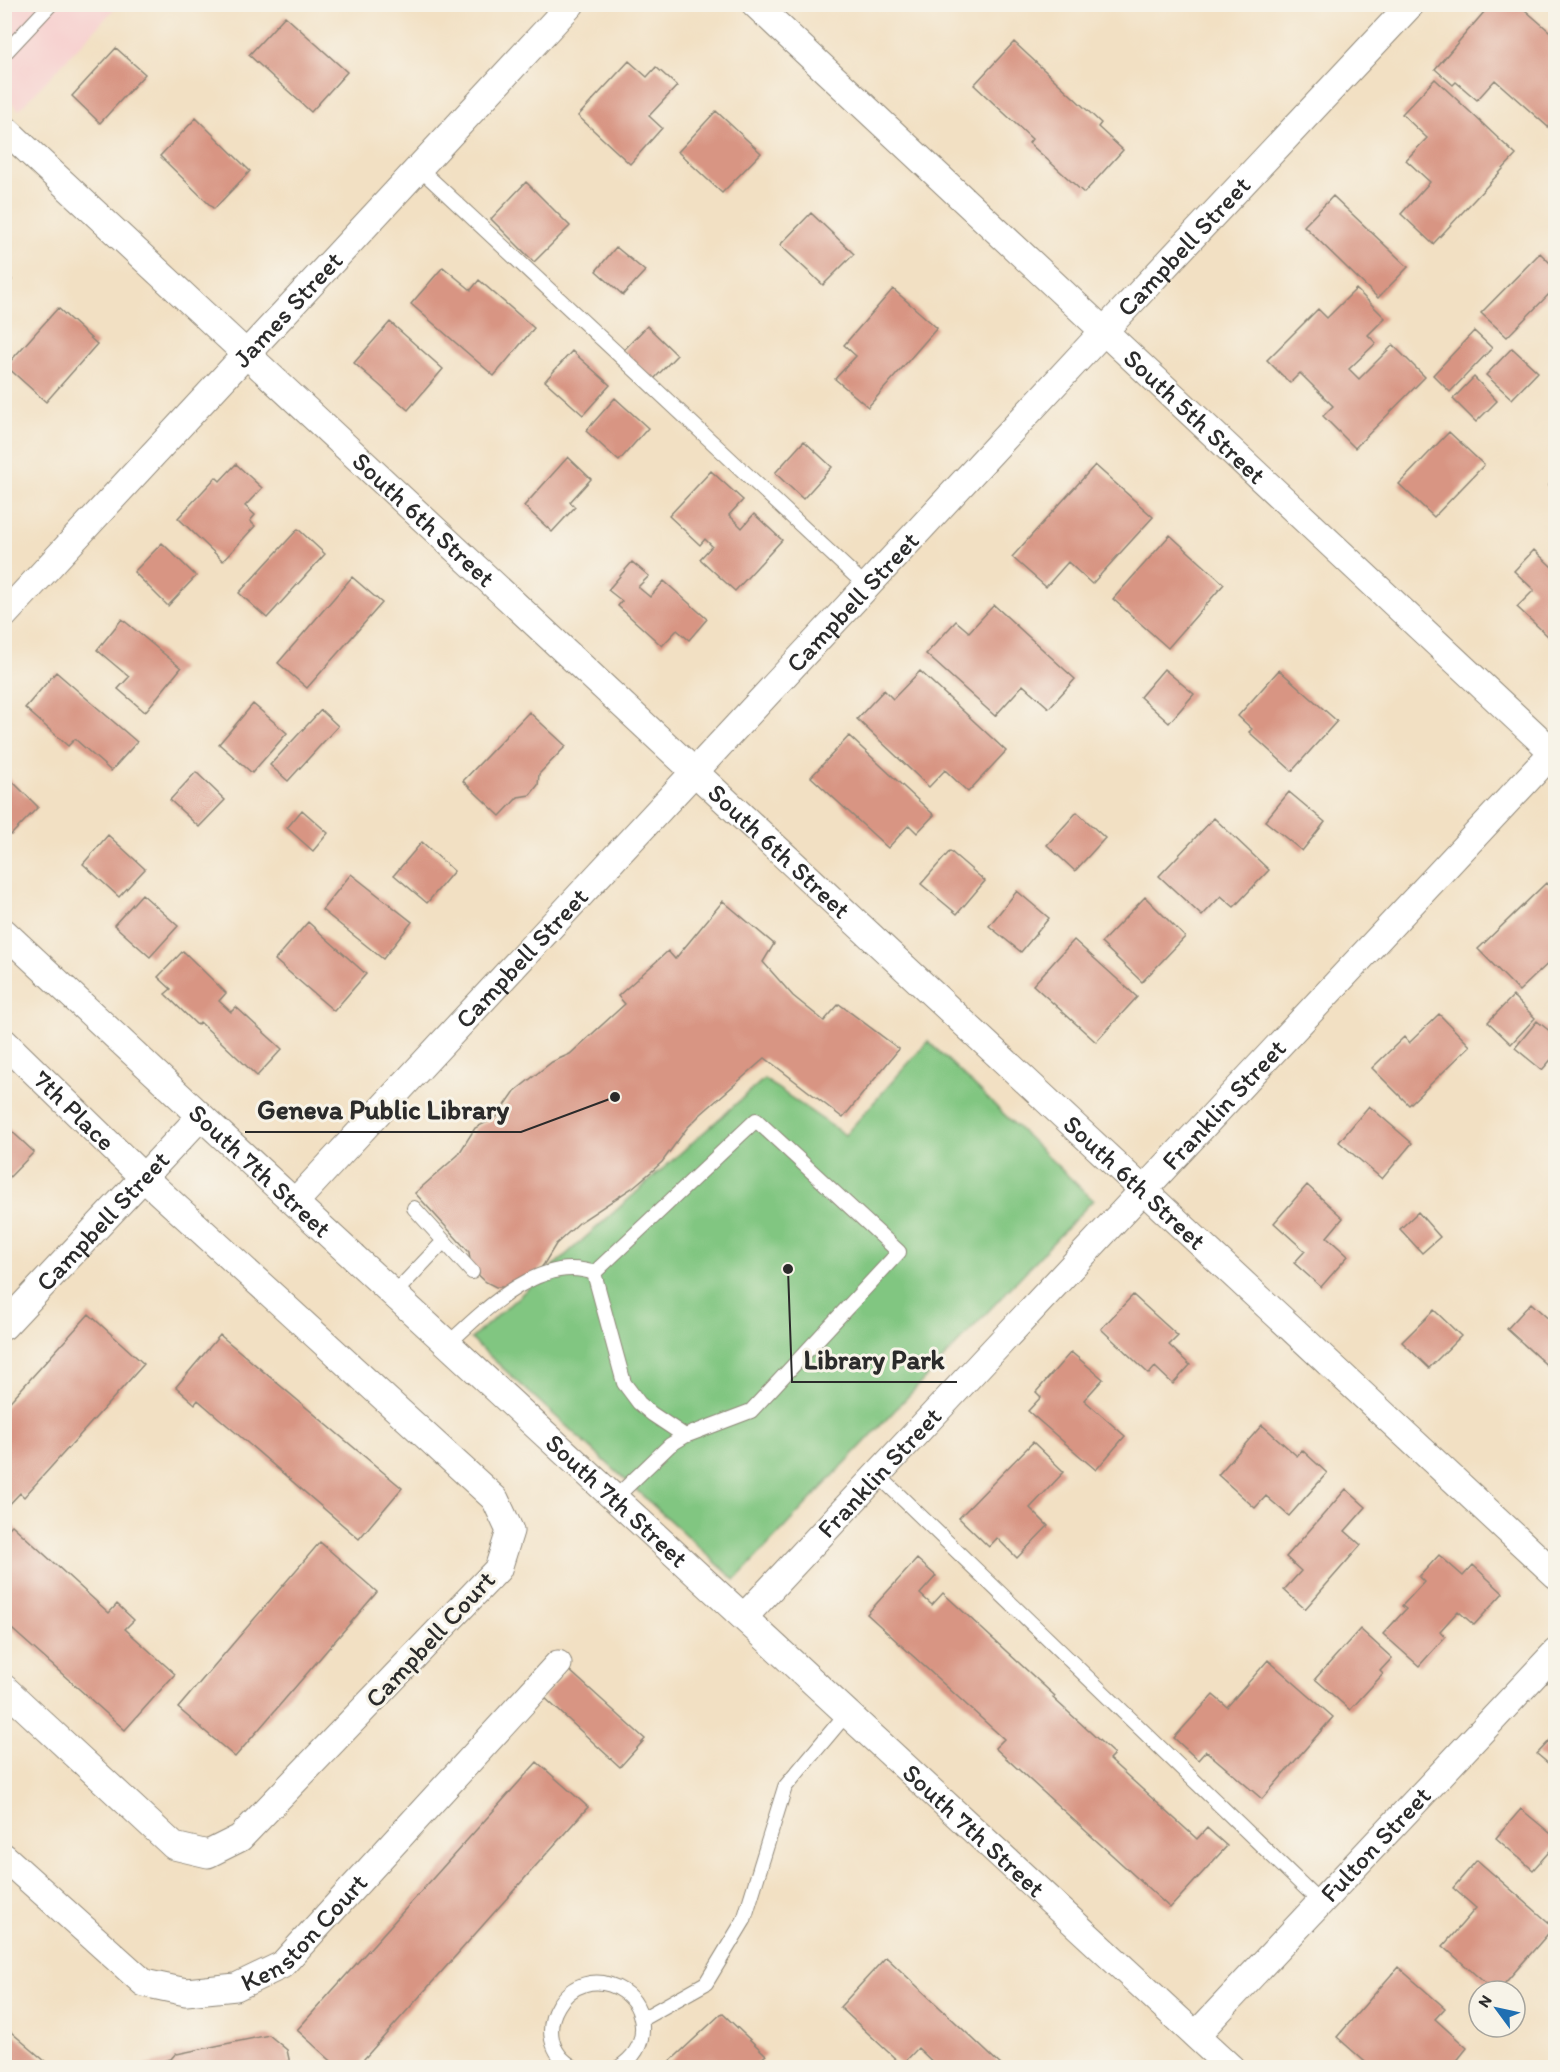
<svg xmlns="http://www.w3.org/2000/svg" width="1560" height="2072" viewBox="0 0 1560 2072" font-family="Itim,sans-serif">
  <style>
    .built { fill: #f7d0cf }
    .park { fill: #81c681; stroke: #567856; stroke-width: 1.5 }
    .building { fill: #d89583 }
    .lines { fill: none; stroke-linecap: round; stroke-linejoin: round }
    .lane-casing { stroke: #8e8677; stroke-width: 16 }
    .street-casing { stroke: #8e8677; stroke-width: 29 }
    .lane { stroke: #fff; stroke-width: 14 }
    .street { stroke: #fff; stroke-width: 27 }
    .labels { text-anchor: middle; stroke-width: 6; stroke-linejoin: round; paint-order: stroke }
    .street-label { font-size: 26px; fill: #2b2b2b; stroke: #f7f3e8 }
    .leader { fill: none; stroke: #2b2b2b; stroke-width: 2 }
    .callout-dot { fill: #2b2b2b; stroke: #f7f3e8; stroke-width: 2 }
    .callout-label { font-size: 27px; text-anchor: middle; font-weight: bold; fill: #2b2b2b; stroke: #f7f3e8; stroke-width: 6; stroke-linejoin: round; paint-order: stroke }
  </style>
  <rect width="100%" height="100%" fill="#f7f3e8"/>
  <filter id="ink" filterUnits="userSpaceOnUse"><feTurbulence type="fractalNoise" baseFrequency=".0167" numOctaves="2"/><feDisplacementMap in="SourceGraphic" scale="12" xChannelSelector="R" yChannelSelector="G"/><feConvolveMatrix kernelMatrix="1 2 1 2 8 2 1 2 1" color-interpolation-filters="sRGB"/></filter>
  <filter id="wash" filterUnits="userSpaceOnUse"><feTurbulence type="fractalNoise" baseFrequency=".008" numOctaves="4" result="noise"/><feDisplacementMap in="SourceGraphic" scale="24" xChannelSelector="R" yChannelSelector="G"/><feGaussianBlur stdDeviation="1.35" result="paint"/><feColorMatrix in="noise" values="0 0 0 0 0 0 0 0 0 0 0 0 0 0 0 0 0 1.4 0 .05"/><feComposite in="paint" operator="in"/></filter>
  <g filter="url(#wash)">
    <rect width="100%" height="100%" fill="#f2e0c3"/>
    <path class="built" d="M 4,5 L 118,5 L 19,110 L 5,96 Z"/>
    <path class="park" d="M 928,1041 L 1093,1200 L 735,1580 L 471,1339 L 764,1079 L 845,1135 Z"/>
    <g id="blocks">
      <path class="building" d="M 1491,4 L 1518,4 L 1556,37 L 1556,134 L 1495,80 L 1477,100 L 1456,82 L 1453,85 L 1435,69 Z
        M 285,16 L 347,72 L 311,112 L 249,55 Z
        M 1014,42 L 1101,123 L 1098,127 L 1123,150 L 1084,193 L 1029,143 L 1032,139 L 974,85 Z
        M 116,48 L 145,74 L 100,123 L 72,96 Z
        M 629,61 L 647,77 L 656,67 L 677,86 L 649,116 L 662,128 L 630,164 L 578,116 Z
        M 1435,79 L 1516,155 L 1433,244 L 1401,214 L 1430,182 L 1406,160 L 1427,138 L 1402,114 Z
        M 716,111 L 761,153 L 722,193 L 678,152 Z
        M 196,118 L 250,171 L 214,209 L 160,156 Z
        M 526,182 L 570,226 L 534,262 L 491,219 Z
        M 1333,196 L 1408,267 L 1378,298 L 1304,226 Z
        M 811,213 L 854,254 L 823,285 L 780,245 Z
        M 616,247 L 645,271 L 623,295 L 596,271 Z
        M 1540,253 L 1556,269 L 1556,287 L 1507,337 L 1481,313 Z
        M 443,267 L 471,290 L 479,280 L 534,328 L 494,376 L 411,304 Z
        M 5,273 L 12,280 L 5,288 Z
        M 893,289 L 937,328 L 868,407 L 835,379 L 856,356 L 844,345 Z
        M 1356,289 L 1385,318 L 1368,335 L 1376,343 L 1349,369 L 1359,379 L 1393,345 L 1425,377 L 1355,448 L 1323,416 L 1333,406 L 1300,373 L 1290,383 L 1267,360 L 1318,309 L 1327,318 Z
        M 58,308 L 97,344 L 46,402 L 6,366 Z
        M 390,322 L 443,369 L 408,410 L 354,363 Z
        M 647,326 L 677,355 L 653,380 L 623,351 Z
        M 1474,331 L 1492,348 L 1450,392 L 1433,375 Z
        M 1512,348 L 1538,372 L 1512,399 L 1486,375 Z
        M 572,351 L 610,385 L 583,415 L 545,381 Z
        M 1474,377 L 1497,401 L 1476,422 L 1453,399 Z
        M 615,398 L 648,428 L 619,461 L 586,431 Z
        M 1449,432 L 1484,465 L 1434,517 L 1399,484 Z
        M 804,441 L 832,467 L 803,499 L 775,473 Z
        M 568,457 L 591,479 L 570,502 L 575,507 L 552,532 L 524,506 Z
        M 236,464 L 262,488 L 245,506 L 255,515 L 250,521 L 255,526 L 223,561 L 178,518 L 216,477 L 220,481 Z
        M 1095,465 L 1153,517 L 1092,584 L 1068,562 L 1046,587 L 1012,557 Z
        M 711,471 L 743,500 L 729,515 L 742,528 L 754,514 L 782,540 L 735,591 L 700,559 L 712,546 L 705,539 L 700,545 L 669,516 Z
        M 1556,479 L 1556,491 L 1549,485 Z
        M 298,529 L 325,554 L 267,618 L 239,593 Z
        M 1170,535 L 1224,584 L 1168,648 L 1113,599 Z
        M 162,543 L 196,576 L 168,606 L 134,572 Z
        M 1534,550 L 1552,567 L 1556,563 L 1556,632 L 1550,638 L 1517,607 L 1534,590 L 1514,571 Z
        M 632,562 L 649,576 L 638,587 L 650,597 L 664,581 L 707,619 L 689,640 L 677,630 L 662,646 L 618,606 L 622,601 L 608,590 Z
        M 352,577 L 382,603 L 307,688 L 278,663 Z
        M 994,605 L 1075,679 L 1049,708 L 1023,685 L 995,716 L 926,654 L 956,621 L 969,632 Z
        M 122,619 L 181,668 L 145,712 L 118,689 L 129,677 L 97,650 Z
        M 1164,669 L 1194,694 L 1169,723 L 1140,697 Z
        M 1279,670 L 1337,721 L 1292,771 L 1249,732 L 1252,729 L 1238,716 Z
        M 920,671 L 1006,751 L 968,792 L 945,770 L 929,787 L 857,719 L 884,690 L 893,699 Z
        M 56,672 L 137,742 L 111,771 L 75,739 L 68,746 L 25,708 Z
        M 253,704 L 287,733 L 252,773 L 219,744 Z
        M 321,710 L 338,726 L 288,781 L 270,765 Z
        M 529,712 L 566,746 L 539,774 L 538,785 L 530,795 L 518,797 L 500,816 L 463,781 Z
        M 849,736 L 934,815 L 917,833 L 909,825 L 888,848 L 811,777 Z
        M 196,772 L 225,800 L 199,827 L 170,800 Z
        M 4,773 L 38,807 L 11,835 L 4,829 Z
        M 1289,792 L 1325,822 L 1302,851 L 1265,821 Z
        M 302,810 L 328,833 L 313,851 L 287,828 Z
        M 1077,812 L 1105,838 L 1075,871 L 1047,845 Z
        M 1214,818 L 1269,870 L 1234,907 L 1221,896 L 1202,916 L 1159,876 Z
        M 108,835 L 145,869 L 119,897 L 83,864 Z
        M 422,842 L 454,871 L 427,903 L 394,875 Z
        M 950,851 L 985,881 L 957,914 L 921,884 Z
        M 351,874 L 412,922 L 383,959 L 322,910 Z
        M 1546,883 L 1556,893 L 1556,956 L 1519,991 L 1478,949 Z
        M 1017,891 L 1049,918 L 1021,952 L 989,926 Z
        M 142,894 L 178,926 L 150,957 L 114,925 Z
        M 1145,897 L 1185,937 L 1142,982 L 1101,943 Z
        M 723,901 L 774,944 L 763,962 L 793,996 L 824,1021 L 839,1004 L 899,1049 L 843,1118 L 765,1058 L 701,1114 L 687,1128 L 662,1162 L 651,1172 L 632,1188 L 580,1222 L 556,1244 L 544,1264 L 536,1274 L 515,1287 L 496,1287 L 486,1282 L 474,1271 L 470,1260 L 469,1252 L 415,1193 L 458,1155 L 475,1128 L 497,1117 L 515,1091 L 552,1062 L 570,1054 L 625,1004 L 618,996 L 668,951 L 675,959 Z
        M 308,922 L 366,974 L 334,1011 L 275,960 Z
        M 1074,940 L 1137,997 L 1096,1042 L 1033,985 Z
        M 183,951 L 226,993 L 219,1001 L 231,1012 L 236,1007 L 282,1049 L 257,1076 L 200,1022 L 197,1025 L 165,994 L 171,989 L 158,977 Z
        M 1513,996 L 1535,1018 L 1511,1044 L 1488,1022 Z
        M 1439,1014 L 1470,1046 L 1409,1105 L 1372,1068 L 1404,1037 L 1409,1043 Z
        M 1537,1021 L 1556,1036 L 1556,1054 L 1542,1070 L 1515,1048 Z
        M 1369,1106 L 1412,1143 L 1382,1179 L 1339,1142 Z
        M 4,1124 L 34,1152 L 4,1183 Z
        M 1307,1185 L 1343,1218 L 1327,1237 L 1348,1256 L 1321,1287 L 1294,1263 L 1305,1251 L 1274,1223 Z
        M 1418,1212 L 1440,1237 L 1422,1253 L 1400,1229 Z
        M 1133,1295 L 1178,1336 L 1169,1345 L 1190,1365 L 1173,1384 L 1155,1367 L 1149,1374 L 1101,1329 Z
        M 1531,1303 L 1554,1324 L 1556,1322 L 1556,1367 L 1552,1370 L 1507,1329 Z
        M 1434,1310 L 1461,1336 L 1429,1368 L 1402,1342 Z
        M 89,1314 L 144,1364 L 24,1497 L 20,1493 L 4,1510 L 4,1408 Z
        M 220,1335 L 402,1488 L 359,1539 L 198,1400 L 195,1404 L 176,1387 Z
        M 1071,1352 L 1103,1379 L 1084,1400 L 1125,1436 L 1096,1470 L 1028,1411 L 1041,1397 L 1036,1392 Z
        M 1262,1425 L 1297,1456 L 1302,1450 L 1327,1473 L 1289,1516 L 1266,1496 L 1255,1508 L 1218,1475 Z
        M 1033,1442 L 1064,1472 L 1030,1508 L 1048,1526 L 1017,1558 L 997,1538 L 989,1547 L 959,1518 Z
        M 1346,1489 L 1366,1507 L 1345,1531 L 1361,1545 L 1305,1609 L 1284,1590 L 1301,1571 L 1286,1557 Z
        M 12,1525 L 109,1613 L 117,1604 L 134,1620 L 125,1629 L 175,1674 L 125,1730 L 4,1622 L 4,1533 Z
        M 320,1542 L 377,1592 L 235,1757 L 178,1708 Z
        M 1439,1555 L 1463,1576 L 1473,1565 L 1503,1593 L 1474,1625 L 1458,1611 L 1440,1631 L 1445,1637 L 1419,1666 L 1383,1634 L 1406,1609 L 1402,1606 L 1424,1582 L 1419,1577 Z
        M 917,1559 L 936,1576 L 920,1594 L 932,1605 L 943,1593 L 1055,1696 L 1053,1698 L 1114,1754 L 1109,1759 L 1197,1839 L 1207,1828 L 1227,1846 L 1170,1908 L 995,1748 L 1004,1739 L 867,1614 Z
        M 1360,1629 L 1392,1658 L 1380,1671 L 1383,1674 L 1350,1710 L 1315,1679 Z
        M 1268,1660 L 1333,1717 L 1262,1799 L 1206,1751 L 1198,1760 L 1174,1738 L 1213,1695 L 1227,1707 Z
        M 569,1670 L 645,1739 L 620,1767 L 544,1697 Z
        M 1556,1734 L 1556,1770 L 1537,1754 Z
        M 537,1762 L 588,1807 L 356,2068 L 339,2068 L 297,2030 Z
        M 1521,1809 L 1556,1838 L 1556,1844 L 1533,1870 L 1496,1838 Z
        M 1477,1860 L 1554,1927 L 1498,1991 L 1494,1991 L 1443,1946 L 1476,1908 L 1453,1888 Z
        M 886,1957 L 1004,2068 L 939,2068 L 918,2048 L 902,2065 L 840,2007 Z
        M 1398,1967 L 1445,2008 L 1435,2019 L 1467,2048 L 1451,2068 L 1387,2068 L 1385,2066 L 1383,2068 L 1372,2068 L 1337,2037 Z
        M 722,2013 L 766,2055 L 751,2068 L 663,2068 Z
        M 5,2027 L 53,2068 L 5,2068 Z
        M 269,2035 L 287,2050 L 291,2068 L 133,2068 L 171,2059 L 176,2053 L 177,2054 Z"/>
    </g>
  </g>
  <g filter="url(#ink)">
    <use href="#blocks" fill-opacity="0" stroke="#8e8677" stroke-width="1.5"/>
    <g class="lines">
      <g class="lane-casing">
        <path id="lane" d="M 4,54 L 51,4
          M 419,168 L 866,586
          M 414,1208 L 472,1272
          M 594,1273 L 756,1120 L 899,1252 L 751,1411 L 685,1436 L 670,1445 L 615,1498
          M 394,1294 L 444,1241
          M 448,1344 C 483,1311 541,1253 594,1273 L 624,1383 L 639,1403 L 652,1414 L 685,1436
          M 878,1475 L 1320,1902
          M 642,2019 L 706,1983 L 744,1920 L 785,1787 L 847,1713
          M 575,2068 C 521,2040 568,1956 623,1991 C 635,1999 641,2012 642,2026 C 643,2044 634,2058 618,2068"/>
      </g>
      <g class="street-casing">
        <g id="street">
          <path id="s1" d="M 755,4 L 1556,755"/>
          <path id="s2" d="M 4,128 L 1556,1575"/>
          <path id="s3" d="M 4,615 L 571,4"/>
          <path id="s4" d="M 4,932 L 201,1116 L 1231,2068"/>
          <path id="s5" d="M 4,1042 L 144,1178 L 495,1499 L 510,1531 L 498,1569 L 240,1838 L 208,1854 L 174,1846 L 4,1688"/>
          <path id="s6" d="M 295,1202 L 1103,332 L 1411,4"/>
          <path id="s7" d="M 4,1326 L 201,1116"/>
          <path id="s8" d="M 744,1617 L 1556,749"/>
          <path id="s9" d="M 4,1857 L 144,1983 L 186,1992 L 236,1987 L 282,1965 L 558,1664"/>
          <path id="s10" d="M 1196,2035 L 1556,1652"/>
        </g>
      </g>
      <use href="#lane" class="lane"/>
      <use href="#street" class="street"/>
    </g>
  </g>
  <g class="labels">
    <g class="street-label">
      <text dy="9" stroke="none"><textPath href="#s6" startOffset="1305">Campbell Street</textPath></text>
      <text dy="9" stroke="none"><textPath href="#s3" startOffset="417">James Street</textPath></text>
      <text dy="9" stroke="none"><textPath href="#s1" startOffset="603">South 5th Street</textPath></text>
      <text dy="9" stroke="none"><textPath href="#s2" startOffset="574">South 6th Street</textPath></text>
      <text dy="9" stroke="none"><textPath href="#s6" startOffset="819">Campbell Street</textPath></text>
      <text dy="9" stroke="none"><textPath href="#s2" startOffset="1060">South 6th Street</textPath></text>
      <text dy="9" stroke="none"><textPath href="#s6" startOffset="333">Campbell Street</textPath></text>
      <text dy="9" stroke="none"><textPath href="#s8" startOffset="702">Franklin Street</textPath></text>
      <text dy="9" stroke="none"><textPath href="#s5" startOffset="98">7th Place</textPath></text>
      <text dy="9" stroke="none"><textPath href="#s4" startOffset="350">South 7th Street</textPath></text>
      <text dy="9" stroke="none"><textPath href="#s2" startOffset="1546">South 6th Street</textPath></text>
      <text dy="9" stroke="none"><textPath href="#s7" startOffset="144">Campbell Street</textPath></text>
      <text dy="9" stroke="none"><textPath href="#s8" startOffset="198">Franklin Street</textPath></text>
      <text dy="9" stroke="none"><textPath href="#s4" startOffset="836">South 7th Street</textPath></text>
      <text transform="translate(430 1639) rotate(-47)" y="9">Campbell Court</text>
      <text dy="9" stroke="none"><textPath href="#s4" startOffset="1322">South 7th Street</textPath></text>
      <text dy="9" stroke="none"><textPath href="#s10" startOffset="262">Fulton Street</textPath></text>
      <text dy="9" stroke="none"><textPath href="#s9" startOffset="370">Kenston Court</textPath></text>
    </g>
  </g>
  <path class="leader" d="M615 1097L521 1132H245M788 1269L792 1382H957"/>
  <g class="callout-dot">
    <circle cx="615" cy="1097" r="6"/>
    <circle cx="788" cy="1269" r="6"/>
  </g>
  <g class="callout-label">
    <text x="383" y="1119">Geneva Public Library</text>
    <text x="874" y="1369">Library Park</text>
  </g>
  <rect width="1560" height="2072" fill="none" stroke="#f7f3e8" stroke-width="24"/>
  <g transform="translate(1497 2009) rotate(303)"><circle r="28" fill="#f7f3e8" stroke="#a5a39c" stroke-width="1.5"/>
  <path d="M0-4.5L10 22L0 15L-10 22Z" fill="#1f6fb2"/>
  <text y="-9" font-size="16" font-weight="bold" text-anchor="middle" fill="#2b2b2b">N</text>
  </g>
</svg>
